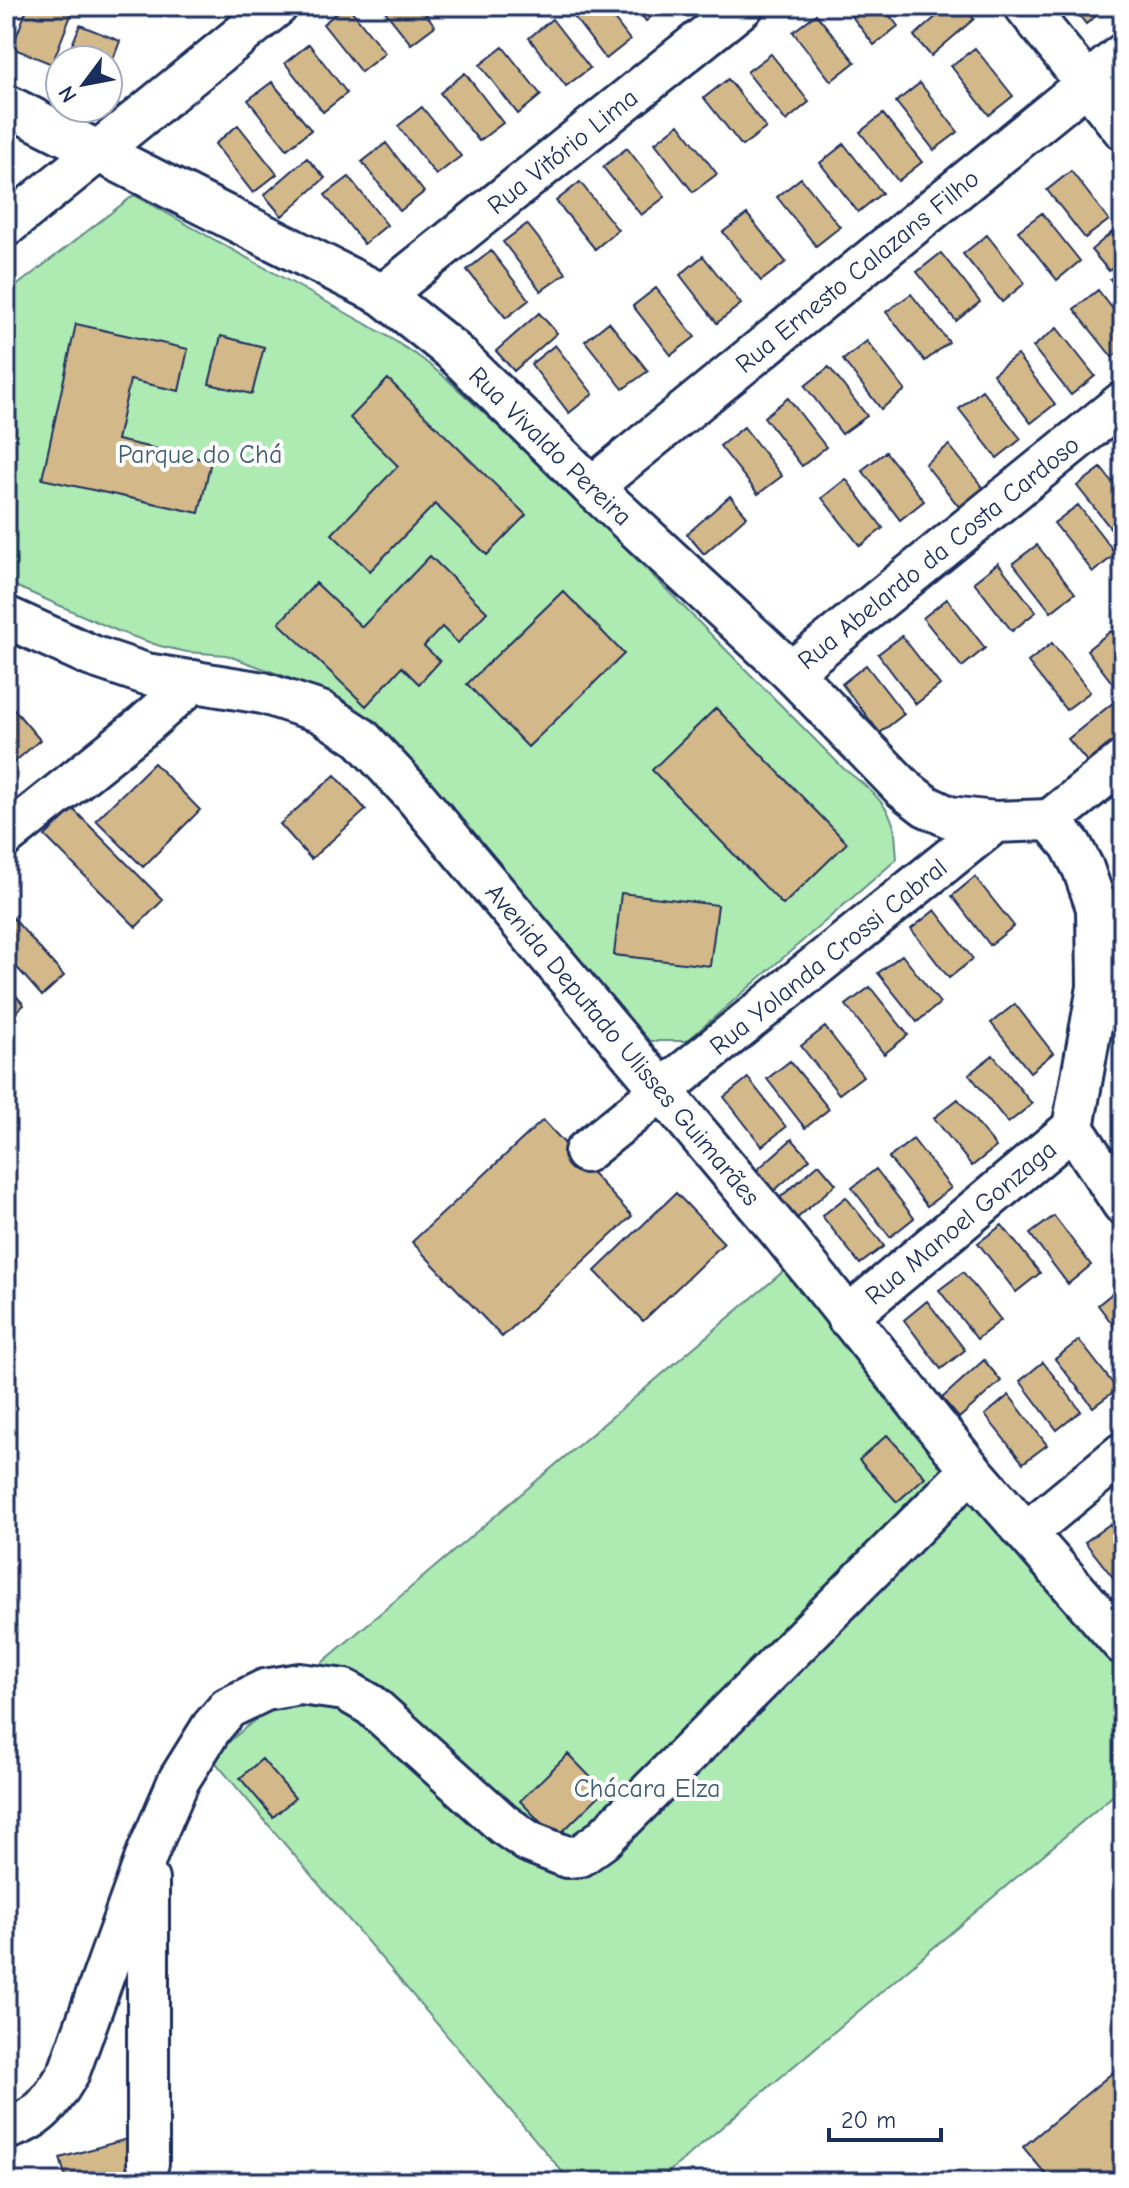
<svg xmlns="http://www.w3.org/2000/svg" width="1129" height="2188" viewBox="0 0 1129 2188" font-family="'Comic Neue',sans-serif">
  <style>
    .green { fill: #aeebb2; stroke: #648d88; stroke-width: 2 }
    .building { fill: #d3b889; stroke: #1b2f5e; stroke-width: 2 }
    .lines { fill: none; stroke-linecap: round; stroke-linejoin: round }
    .minor-casing { stroke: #1b2f5e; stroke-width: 46 }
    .minor { stroke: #fff; stroke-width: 40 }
    .labels { text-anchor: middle; stroke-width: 8; stroke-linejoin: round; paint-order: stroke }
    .street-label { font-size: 26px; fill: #1b2f5e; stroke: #fff }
    .park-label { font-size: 26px; fill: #405e73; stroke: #fff }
  </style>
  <rect width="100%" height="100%" fill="#fff"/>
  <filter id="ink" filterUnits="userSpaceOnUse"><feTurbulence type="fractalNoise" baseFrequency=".0125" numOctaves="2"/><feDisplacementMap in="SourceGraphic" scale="16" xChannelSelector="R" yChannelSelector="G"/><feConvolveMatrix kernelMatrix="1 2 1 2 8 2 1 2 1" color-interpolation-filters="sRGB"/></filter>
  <g filter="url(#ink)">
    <path class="green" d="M 134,195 L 384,334 L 421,358 L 448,380 L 574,496 L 844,769 C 863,783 888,802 894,827 C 896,837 896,849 897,859 L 687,1041 L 644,1041 L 373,720 L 333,696 L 284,676 L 226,655 L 187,652 L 160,646 L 120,632 L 6,582 L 6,294 Z
      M 785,1270 L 1123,1669 L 1123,1787 L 657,2182 L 571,2182 L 211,1757 Z"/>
    <path class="building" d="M 6,6 L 20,6 L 9,34 L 6,32 Z
      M 28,6 L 64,6 L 73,10 L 52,64 L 12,48 Z
      M 346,6 L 348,6 L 385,53 L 361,72 L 323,24 Z
      M 381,6 L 420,6 L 435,26 L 411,44 Z
      M 573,6 L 604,6 L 630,40 L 606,59 L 568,9 Z
      M 634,6 L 664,6 L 646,21 Z
      M 844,6 L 882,6 L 898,26 L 874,45 Z
      M 948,6 L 963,6 L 974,19 L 931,56 L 914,36 Z
      M 1072,6 L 1108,6 L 1086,24 Z
      M 816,14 L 855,62 L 831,81 L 793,32 Z
      M 552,19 L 590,68 L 566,86 L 529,38 Z
      M 80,25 L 120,41 L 108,73 L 108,60 L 66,60 Z
      M 309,44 L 347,93 L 323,112 L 285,63 Z
      M 503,47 L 541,95 L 518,114 L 480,65 Z
      M 975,48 L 1013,96 L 989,115 L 951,66 Z
      M 771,54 L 809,102 L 786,121 L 747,72 Z
      M 465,73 L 503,123 L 479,141 L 440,93 Z
      M 728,79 L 766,128 L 742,146 L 704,98 Z
      M 272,82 L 311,130 L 287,149 L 248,100 Z
      M 920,83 L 958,132 L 934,150 L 896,102 Z
      M 422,107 L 461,156 L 436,175 L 398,126 Z
      M 883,114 L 922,162 L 898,181 L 860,132 Z
      M 679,124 L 717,174 L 693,192 L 655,143 Z
      M 238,125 L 277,174 L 253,193 L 215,144 Z
      M 386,143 L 424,192 L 400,211 L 362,162 Z
      M 844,144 L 882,193 L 858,212 L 820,163 Z
      M 627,148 L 665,197 L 641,215 L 603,167 Z
      M 307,158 L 325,178 L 282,216 L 264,195 Z
      M 1071,171 L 1109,220 L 1085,238 L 1047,190 Z
      M 349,177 L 387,225 L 364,244 L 325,195 Z
      M 801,178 L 840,227 L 816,246 L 777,197 Z
      M 580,182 L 618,230 L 595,249 L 556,201 Z
      M 1042,213 L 1080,261 L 1057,280 L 1018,231 Z
      M 747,214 L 786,262 L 761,281 L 723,232 Z
      M 1123,223 L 1123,259 L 1109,271 L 1091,250 Z
      M 527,224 L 566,273 L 541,291 L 503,242 Z
      M 987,235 L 1025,283 L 1002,302 L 963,254 Z
      M 491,251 L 529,300 L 506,318 L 467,270 Z
      M 941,253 L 980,302 L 956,321 L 917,272 Z
      M 703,256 L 741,304 L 717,323 L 680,275 Z
      M 1123,269 L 1123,296 L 1110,279 Z
      M 656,288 L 695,337 L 671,355 L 633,306 Z
      M 1098,290 L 1123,322 L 1123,349 L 1112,357 L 1074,309 Z
      M 911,294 L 949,342 L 925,361 L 886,312 Z
      M 539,313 L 557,333 L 514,371 L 496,351 Z
      M 609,322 L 648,371 L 623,389 L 585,341 Z
      M 76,324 L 188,349 L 179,391 L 130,380 L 117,440 L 211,461 L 199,513 L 42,479 Z
      M 1057,328 L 1095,376 L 1071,395 L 1033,347 Z
      M 221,336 L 264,347 L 252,394 L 209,384 Z
      M 867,341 L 905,390 L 881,409 L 843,360 Z
      M 555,345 L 593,394 L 569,413 L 531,364 Z
      M 1017,355 L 1055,404 L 1031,423 L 993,374 Z
      M 829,367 L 867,416 L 842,434 L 805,386 Z
      M 388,379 L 526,515 L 487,555 L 435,504 L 370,571 L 332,534 L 398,466 L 350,418 Z
      M 982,390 L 1021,439 L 997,458 L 959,409 Z
      M 788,398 L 826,447 L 802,466 L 764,417 Z
      M 744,427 L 782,476 L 758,494 L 720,446 Z
      M 949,445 L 988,494 L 964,513 L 925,464 Z
      M 886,452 L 924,501 L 900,520 L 862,470 Z
      M 1101,468 L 1123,496 L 1123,529 L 1116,535 L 1077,486 Z
      M 846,479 L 883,528 L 860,546 L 822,498 Z
      M 730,496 L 747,516 L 704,554 L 687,534 Z
      M 1078,505 L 1116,554 L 1093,572 L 1054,523 Z
      M 1037,545 L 1075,593 L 1051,612 L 1013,563 Z
      M 430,556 L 487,612 L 458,643 L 442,627 L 424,646 L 440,661 L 419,684 L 402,667 L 366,706 L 279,623 L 316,583 L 362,627 Z
      M 998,563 L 1036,612 L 1012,631 L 974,582 Z
      M 563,591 L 624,654 L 528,747 L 467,684 Z
      M 947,599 L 985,648 L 962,667 L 923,618 Z
      M 1111,631 L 1123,647 L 1123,697 L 1087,650 Z
      M 902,636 L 940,685 L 916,704 L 878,654 Z
      M 1052,643 L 1090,692 L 1066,710 L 1028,662 Z
      M 866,665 L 904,714 L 880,733 L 842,684 Z
      M 6,700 L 40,740 L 11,765 L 6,759 Z
      M 1114,702 L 1123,713 L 1123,748 L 1095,771 L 1068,739 Z
      M 716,708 L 847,843 L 783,905 L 652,770 Z
      M 154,763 L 200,810 L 143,867 L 96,820 Z
      M 335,775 L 366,810 L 311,859 L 280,824 Z
      M 73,809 L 163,900 L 136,927 L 45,836 Z
      M 975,877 L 1014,926 L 990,945 L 952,896 Z
      M 621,893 L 718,905 L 710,966 L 614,955 Z
      M 6,910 L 64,976 L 42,996 L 6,955 Z
      M 935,910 L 973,959 L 949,978 L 911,929 Z
      M 902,955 L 940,1003 L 917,1022 L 878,973 Z
      M 6,984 L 24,1005 L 6,1021 Z
      M 870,987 L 908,1035 L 884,1054 L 846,1005 Z
      M 1015,1004 L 1053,1053 L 1030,1072 L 991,1023 Z
      M 825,1027 L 863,1076 L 839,1094 L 801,1046 Z
      M 993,1055 L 1032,1104 L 1008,1123 L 969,1074 Z
      M 790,1061 L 829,1109 L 805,1128 L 767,1079 Z
      M 748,1078 L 786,1127 L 762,1146 L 724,1097 Z
      M 958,1099 L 996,1147 L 972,1166 L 934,1118 Z
      M 543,1120 L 632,1216 L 502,1337 L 412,1242 Z
      M 792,1139 L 810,1159 L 767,1197 L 750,1176 Z
      M 913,1139 L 951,1188 L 927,1206 L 889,1158 Z
      M 819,1164 L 836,1184 L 794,1221 L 776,1201 Z
      M 876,1169 L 914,1218 L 890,1237 L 852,1188 Z
      M 676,1193 L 724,1243 L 643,1321 L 595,1271 Z
      M 846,1197 L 884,1246 L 860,1264 L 822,1216 Z
      M 1054,1216 L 1091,1265 L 1068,1284 L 1030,1234 Z
      M 1002,1225 L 1040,1273 L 1016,1292 L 978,1243 Z
      M 963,1272 L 1001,1320 L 977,1339 L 939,1290 Z
      M 1121,1286 L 1123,1288 L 1123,1338 L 1098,1305 Z
      M 927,1301 L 965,1350 L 941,1369 L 904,1320 Z
      M 1079,1340 L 1117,1389 L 1093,1407 L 1055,1359 Z
      M 984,1360 L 1001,1381 L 959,1418 L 942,1398 Z
      M 1043,1362 L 1081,1411 L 1057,1430 L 1020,1381 Z
      M 1009,1395 L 1047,1445 L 1023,1463 L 985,1415 Z
      M 887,1435 L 925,1477 L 897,1502 L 859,1460 Z
      M 1110,1524 L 1123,1541 L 1123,1590 L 1085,1542 Z
      M 568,1754 L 604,1791 L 556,1838 L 520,1801 Z
      M 262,1759 L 295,1798 L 273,1817 L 240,1778 Z
      M 1123,2064 L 1123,2182 L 1052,2182 L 1023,2147 Z
      M 127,2139 L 139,2182 L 67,2182 L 60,2158 Z"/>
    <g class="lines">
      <g class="minor-casing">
        <g id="minor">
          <path d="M 1025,6 L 1123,129"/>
          <path id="s1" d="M 6,105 L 383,295 L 453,351 L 592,487 L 791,672 L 904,789 L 926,806 L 949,817 L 995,822 L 1050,820"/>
          <path d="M 6,226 L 277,6"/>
          <path id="s2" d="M 383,295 L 743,6"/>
          <path id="s3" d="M 592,487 L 1123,54"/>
          <path id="s4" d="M 6,617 L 92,656 L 146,674 L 263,693 L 321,712 L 361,738 L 414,795 L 783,1235 L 971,1470 L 1123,1644"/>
          <path id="s5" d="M 791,672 L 1123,402"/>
          <path d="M 1050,820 L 1071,845 L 1083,868 L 1097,908 L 1098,987 L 1073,1128 L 1123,1204"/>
          <path d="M 1050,820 L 1123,761"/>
          <path d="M 6,836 L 143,726 L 194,681"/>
          <path id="s6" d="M 585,1152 L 995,822"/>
          <path id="s7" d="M 847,1317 L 1073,1128"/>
          <path d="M 1026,1533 L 1123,1453"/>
          <path d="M 148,1880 L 148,2163"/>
          <path d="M 6,2129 C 41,2119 51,2102 69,2072 L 148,1852 L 179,1780 L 212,1727 L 228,1708 L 265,1690 L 300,1684 L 345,1690 L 371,1705 L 503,1824 L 529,1842 L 567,1857 L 580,1856 L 602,1840 L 971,1470"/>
        </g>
      </g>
      <use href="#minor" class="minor"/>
    </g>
  </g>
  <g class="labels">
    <g class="street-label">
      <text dy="9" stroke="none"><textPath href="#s2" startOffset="230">Rua Vitório Lima</textPath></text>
      <text dy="9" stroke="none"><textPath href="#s3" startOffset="342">Rua Ernesto Calazans Filho</textPath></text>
      <text dy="9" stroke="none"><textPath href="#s1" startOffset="648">Rua Vivaldo Pereira</textPath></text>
      <text dy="9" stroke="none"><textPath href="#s5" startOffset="190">Rua Abelardo da Costa Cardoso</textPath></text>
      <text dy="9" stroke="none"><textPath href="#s6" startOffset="312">Rua Yolanda Crossi Cabral</textPath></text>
      <text dy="9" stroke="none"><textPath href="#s4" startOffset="782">Avenida Deputado Ulisses Guimarães</textPath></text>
      <text dy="9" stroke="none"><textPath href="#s7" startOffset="148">Rua Manoel Gonzaga</textPath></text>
    </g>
    <g class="park-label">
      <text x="200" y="463">Parque do Chá</text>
      <text x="647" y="1797">Chácara Elza</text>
    </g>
  </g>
  <rect width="1129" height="2188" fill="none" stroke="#fff" stroke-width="32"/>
  <rect x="16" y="16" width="1097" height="2156" fill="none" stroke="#1b2f5e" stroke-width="3" filter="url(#ink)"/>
  <g transform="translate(84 84) rotate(238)"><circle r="38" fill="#ffffff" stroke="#a4acbf" stroke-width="2"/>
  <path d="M0-6L14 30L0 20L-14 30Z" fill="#1b2f5e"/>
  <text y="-12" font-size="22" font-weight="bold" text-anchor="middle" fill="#1b2f5e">N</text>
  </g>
  <path d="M829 2128v12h112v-12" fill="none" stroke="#1b2f5e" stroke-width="4"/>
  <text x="841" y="2128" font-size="24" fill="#1b2f5e" stroke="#ffffff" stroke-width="6" paint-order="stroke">20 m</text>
</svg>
